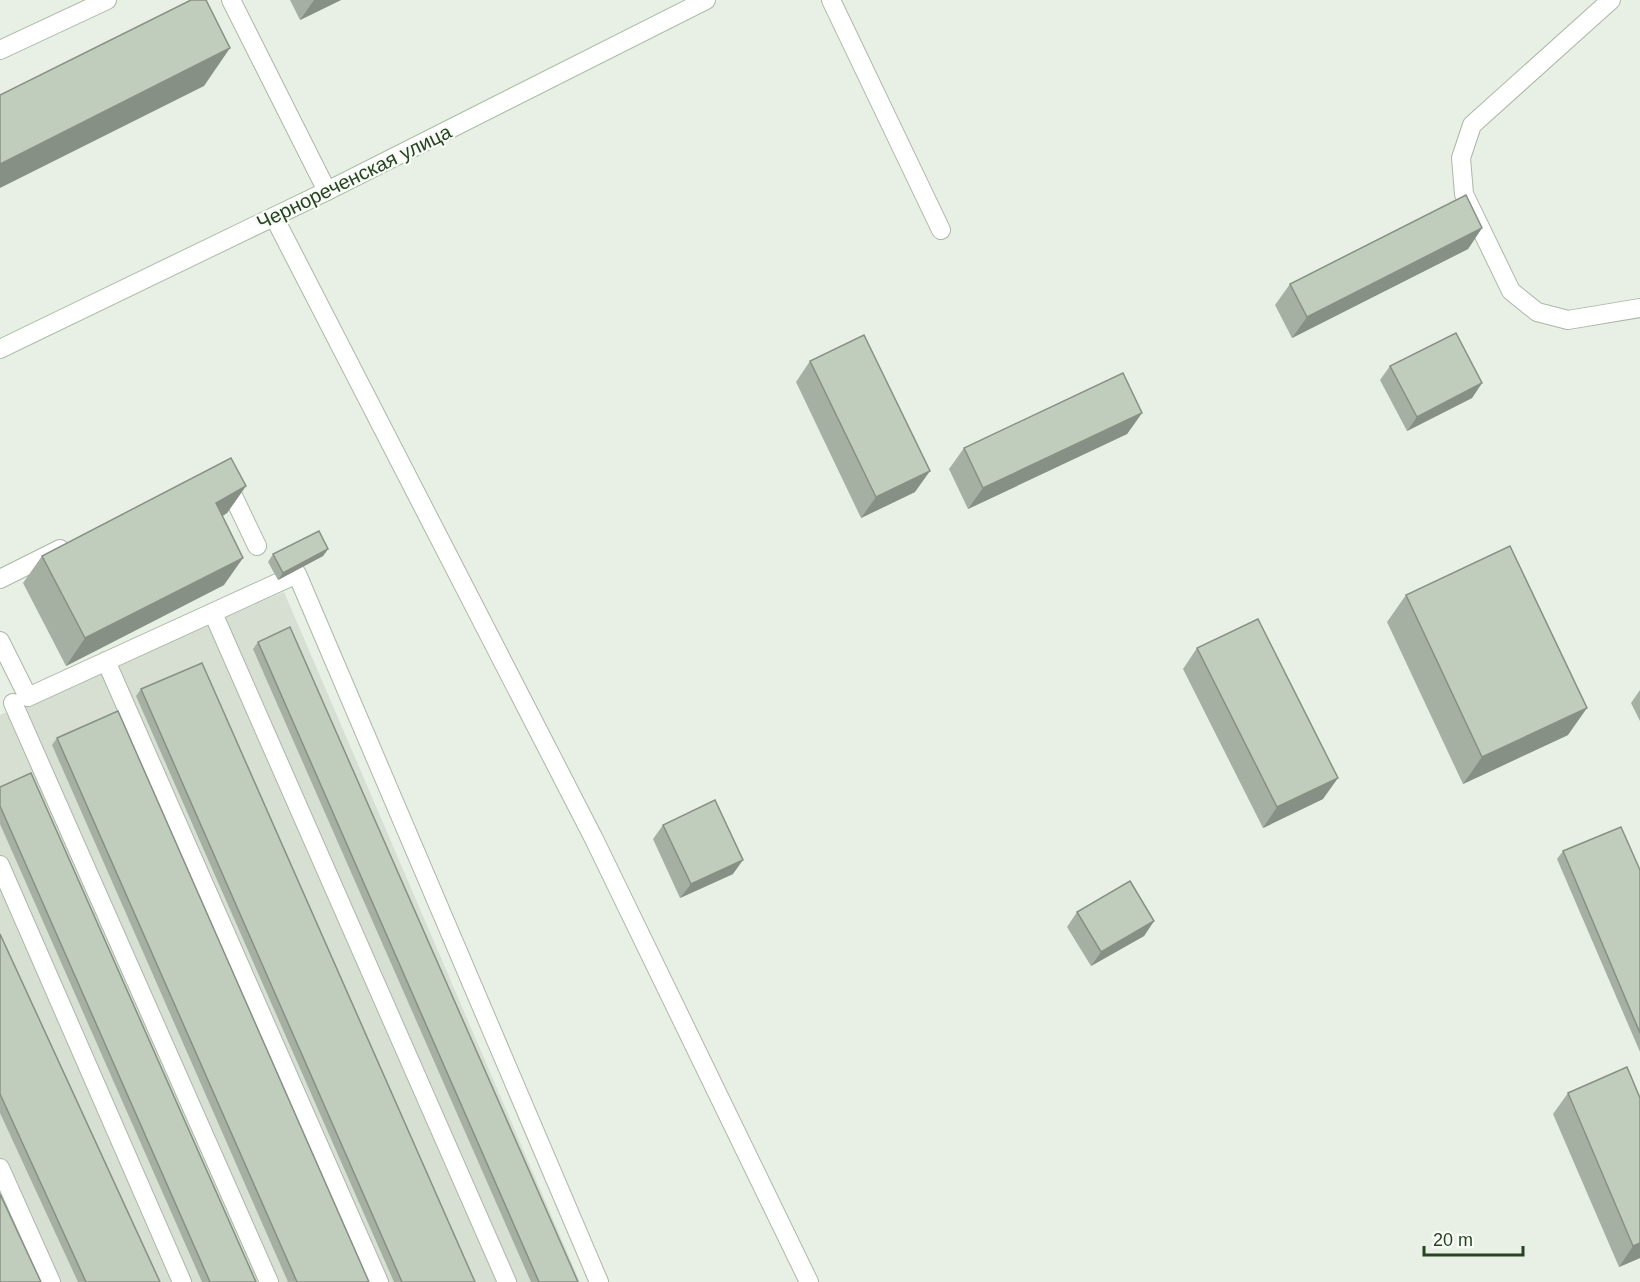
<svg xmlns="http://www.w3.org/2000/svg" width="1640" height="1282" viewBox="0 0 1640 1282" font-family="Arial,sans-serif">
  <style>
    .built { fill: #d6dfd2 }
    .lines { fill: none; stroke-linecap: round; stroke-linejoin: round }
    .service-casing { stroke: #aab8a6; stroke-width: 20 }
    .secondary-casing { stroke: #aabfa5; stroke-width: 20 }
    .service { stroke: #fff; stroke-width: 18 }
    .secondary { stroke: #fff; stroke-width: 18 }
    .wall { fill: #a6b0a2 }
    .shaded-wall { fill: #879084 }
    .building { fill: #c1cdbc; stroke: #879084; stroke-width: 1.5 }
    .labels { text-anchor: middle; stroke-width: 4.5; stroke-linejoin: round; paint-order: stroke }
    .street-label { font-size: 20px; fill: #264322; stroke: #f8fbf6 }
  </style>
  <rect width="100%" height="100%" fill="#e8efe4"/>
  <path class="built" d="M 284,592 L 580,1282 L 0,1282 L 0,715 Z"/>
  <g class="lines">
    <g class="service-casing">
      <path id="service" d="M 231,0 L 327,191
        M 831,0 L 941,230
        M 1611,0 L 1472,125 L 1461,158 L 1464,194 L 1511,291 L 1537,312 L 1568,320 L 1640,308
        M 0,50 L 107,0
        M 274,217 L 594,839 L 809,1282
        M 225,479 L 257,546
        M 0,579 L 60,549
        M 213,613 L 507,1282
        M 0,641 L 28,697 L 297,574 L 599,1282
        M 106,661 L 379,1282
        M 13,703 L 269,1282
        M 0,865 L 182,1282
        M 0,1168 L 51,1282"/>
    </g>
    <g class="secondary-casing">
      <path id="secondary" d="M 0,349 L 327,191 L 706,0"/>
    </g>
    <use href="#service" class="service"/>
    <use href="#secondary" class="secondary"/>
  </g>
  <path class="wall" d="M 290,0 L 341,0 L 300,20 Z
    M 1482,228 L 1468,249 L 1292,338 L 1275,305 L 1290,284 Z
    M 810,361 L 915,492 L 861,518 L 796,382 Z
    M 1390,366 L 1482,383 L 1472,398 L 1407,431 L 1380,380 Z
    M 1142,413 L 1127,434 L 968,509 L 949,469 L 964,448 Z
    M 246,486 L 227,513 L 223,516 L 224,585 L 66,666 L 23,583 L 42,556 Z
    M 328,549 L 323,556 L 278,580 L 268,562 L 273,554 Z
    M 1406,595 L 1568,735 L 1463,784 L 1387,622 Z
    M 258,642 L 578,1282 L 531,1282 L 253,649 Z
    M 1197,648 L 1323,799 L 1263,828 L 1183,669 Z
    M 141,689 L 475,1282 L 394,1282 L 136,696 Z
    M 1640,690 L 1640,721 L 1631,703 Z
    M 57,738 L 369,1282 L 288,1282 L 52,745 Z
    M 0,787 L 256,1282 L 202,1282 L 0,824 Z
    M 663,825 L 733,874 L 680,898 L 653,839 Z
    M 1563,851 L 1640,870 L 1640,1052 L 1557,859 Z
    M 1077,912 L 1154,921 L 1144,936 L 1091,966 L 1067,927 Z
    M 0,934 L 160,1282 L 78,1282 L 0,1113 Z
    M 1568,1093 L 1640,1258 L 1619,1267 L 1553,1114 Z"/>
  <path class="shaded-wall" d="M 314,0 L 341,0 L 300,20 Z
    M 230,48 L 204,86 L 0,188 L 0,164 Z
    M 1482,228 L 1468,249 L 1292,338 L 1307,317 Z
    M 1482,383 L 1472,398 L 1407,431 L 1417,417 Z
    M 1142,413 L 1127,434 L 968,509 L 983,488 Z
    M 930,471 L 915,492 L 861,518 L 876,497 Z
    M 246,486 L 227,513 L 197,530 L 216,503 Z
    M 328,549 L 323,556 L 278,580 L 283,573 Z
    M 243,558 L 224,585 L 66,666 L 85,638 Z
    M 1587,708 L 1568,735 L 1463,784 L 1482,757 Z
    M 1338,778 L 1323,799 L 1263,828 L 1277,807 Z
    M 743,860 L 733,874 L 680,898 L 691,884 Z
    M 1154,921 L 1144,936 L 1091,966 L 1101,952 Z
    M 1640,1243 L 1640,1258 L 1619,1267 L 1633,1246 Z"/>
  <path class="building" d="M 191,0 L 206,0 L 230,48 L 0,164 L 0,95 Z
    M 1466,195 L 1482,228 L 1307,317 L 1290,284 Z
    M 1456,333 L 1482,383 L 1417,417 L 1390,366 Z
    M 864,335 L 930,471 L 876,497 L 810,361 Z
    M 1123,373 L 1142,413 L 983,488 L 964,448 Z
    M 231,458 L 246,486 L 216,503 L 243,558 L 85,638 L 42,556 Z
    M 319,531 L 328,549 L 283,573 L 273,554 Z
    M 1510,546 L 1587,708 L 1482,757 L 1406,595 Z
    M 1258,619 L 1338,778 L 1277,807 L 1197,648 Z
    M 290,627 L 578,1282 L 539,1282 L 258,642 Z
    M 202,663 L 475,1282 L 402,1282 L 141,689 Z
    M 118,711 L 369,1282 L 297,1282 L 57,738 Z
    M 31,773 L 256,1282 L 210,1282 L 0,806 L 0,787 Z
    M 715,800 L 743,860 L 691,884 L 663,825 Z
    M 1621,827 L 1640,870 L 1640,1033 L 1563,851 Z
    M 1130,881 L 1154,921 L 1101,952 L 1077,912 Z
    M 0,934 L 160,1282 L 86,1282 L 0,1094 Z
    M 1627,1067 L 1640,1098 L 1640,1243 L 1633,1246 L 1568,1093 Z
    M 0,1194 L 41,1282 L 0,1282 Z"/>
  <g class="labels">
    <g class="street-label">
      <text transform="translate(354 177) rotate(-26)" y="7">Чернореченская улица</text>
    </g>
  </g>
  <path d="M1424 1246v9h99v-9" fill="none" stroke="#264322" stroke-width="3"/>
  <text x="1433" y="1246" font-size="18" fill="#264322" stroke="#f8fbf6" stroke-width="4.5" paint-order="stroke">20 m</text>
</svg>
